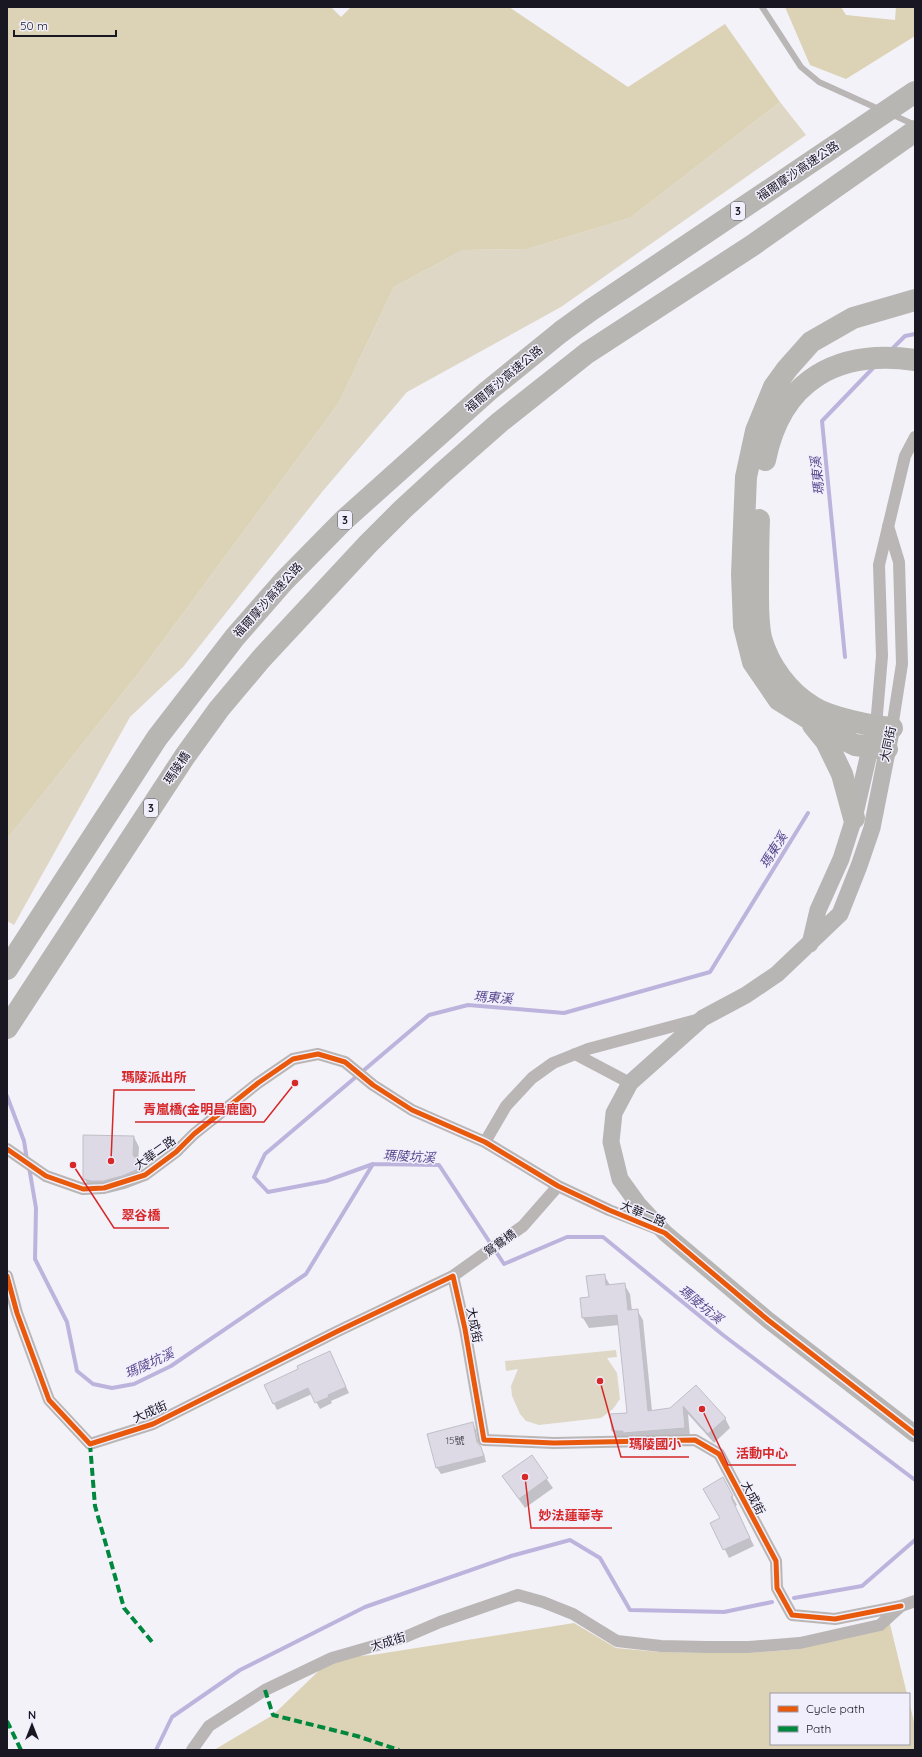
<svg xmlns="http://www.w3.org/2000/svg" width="922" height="1757" viewBox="0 0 922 1757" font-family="Quicksand,'Noto Sans TC',sans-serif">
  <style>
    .green { fill: #dfd7c5 }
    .forest { fill: #dcd2b5 }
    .shadow { fill: #0003 }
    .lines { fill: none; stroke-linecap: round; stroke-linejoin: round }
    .stream { stroke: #bdb4dd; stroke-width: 4 }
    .building { fill: #dddae6; stroke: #c0bfc8 }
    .lane { stroke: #b9b6b5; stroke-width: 6 }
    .street { stroke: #b9b6b5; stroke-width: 12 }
    .secondary { stroke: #b8b6b5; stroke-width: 17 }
    .highway { stroke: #b8b6b3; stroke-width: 22 }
    .highway-bridge { stroke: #b8b6b3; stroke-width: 22 }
    .quiet { stroke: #00873e; stroke-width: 4; stroke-dasharray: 8 4; stroke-linecap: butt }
    .cycleway-casing { stroke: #f1effc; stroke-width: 8 }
    .cycleway { stroke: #e8590c; stroke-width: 5 }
    .labels { text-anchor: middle; stroke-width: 3; stroke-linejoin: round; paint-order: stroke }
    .number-label { font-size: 10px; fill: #4d4b56 }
    .shield { fill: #f1effc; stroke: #5a5863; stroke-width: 1 }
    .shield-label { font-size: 11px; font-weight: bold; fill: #191722 }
    .street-label { font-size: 12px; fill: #191722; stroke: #f1effc }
    .water-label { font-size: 13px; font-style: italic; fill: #5a488d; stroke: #f1effc }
    .leader { fill: none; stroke: #d62828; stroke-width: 1.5 }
    .callout-dot { fill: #d62828; stroke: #f1effc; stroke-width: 1.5 }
    .callout-label { font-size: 13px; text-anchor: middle; font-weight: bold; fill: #d62828; stroke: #f1effc; stroke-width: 3; stroke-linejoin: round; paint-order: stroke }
  </style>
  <rect width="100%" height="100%" fill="#f3f2f9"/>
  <path class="green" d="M 780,102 L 806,135 L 561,307 L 407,392 L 322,492 L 183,667 L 130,717 L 14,925 L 7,921 L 7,839 L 141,670 L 338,404 L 394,287 L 463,250 L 527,249 L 630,218 Z
    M 616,1350 L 617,1357 L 607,1358 L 617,1373 L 620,1399 L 613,1409 L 601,1418 L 539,1425 L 526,1421 L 520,1414 L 512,1396 L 511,1386 L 518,1369 L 506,1371 L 505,1361 Z"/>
  <path class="forest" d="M 7,7 L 331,7 L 341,17 L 351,7 L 509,7 L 628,87 L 725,24 L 780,102 L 630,218 L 527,249 L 463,250 L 394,287 L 338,404 L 141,670 L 7,839 Z
    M 785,7 L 841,7 L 846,15 L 895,20 L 896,7 L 915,7 L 915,36 L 846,79 L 810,65 Z
    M 889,1620 L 907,1694 L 771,1694 L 771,1744 L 909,1744 L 909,1701 L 915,1726 L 915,1750 L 214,1750 L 273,1715 L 332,1658 L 372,1655 L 574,1623 L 616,1648 L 660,1652 L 748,1653 L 800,1649 Z"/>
  <path class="shadow" d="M 134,1137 L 139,1147 L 138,1163 L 148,1177 L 90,1188 L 84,1178 Z
    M 604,1275 L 610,1285 L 624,1284 L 630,1294 L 632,1311 L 637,1310 L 643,1320 L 652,1411 L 671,1409 L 696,1387 L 725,1418 L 730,1428 L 714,1443 L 688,1414 L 690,1437 L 619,1441 L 613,1431 L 611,1415 L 628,1413 L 619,1325 L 589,1328 L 583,1318 L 590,1298 Z
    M 333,1359 L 349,1393 L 331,1401 L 332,1403 L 320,1409 L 312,1394 L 277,1410 L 265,1385 Z
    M 473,1424 L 476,1430 L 479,1446 L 484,1454 L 486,1462 L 441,1474 L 437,1468 L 428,1435 Z
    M 531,1457 L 553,1488 L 525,1508 L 503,1477 Z
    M 727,1487 L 737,1505 L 735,1506 L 754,1546 L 729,1558 L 712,1523 L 721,1518 Z"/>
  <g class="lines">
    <path class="stream" d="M 890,351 L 905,336 L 915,334
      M 845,657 L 822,421 L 874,367
      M 7,1096 L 24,1141 L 27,1160
      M 373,1164 L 326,1181 L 268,1192 L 254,1177 L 265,1154 L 429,1015 L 468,1005 L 564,1013 L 710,972 L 808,813
      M 29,1167 L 36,1208 L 35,1259 L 67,1322 L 77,1371 L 93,1384 L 112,1388 L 134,1384 L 171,1366 L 306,1274 L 373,1164 L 439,1165 L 504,1264 L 567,1237 L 603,1237 L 723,1335 L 915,1480
      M 794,1598 L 862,1586 L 915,1540
      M 156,1750 L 172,1717 L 240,1670 L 365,1607 L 511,1556 L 570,1540 L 600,1558 L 630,1610 L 724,1612 L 772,1602"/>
  </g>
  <path class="building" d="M 83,1135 L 134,1136 L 133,1155 L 143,1167 L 122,1176 L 103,1181 L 91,1181 L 83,1179 Z
    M 605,1274 L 606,1285 L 625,1283 L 628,1310 L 638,1309 L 648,1411 L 670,1408 L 696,1385 L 726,1418 L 708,1434 L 683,1406 L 685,1428 L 623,1433 L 623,1431 L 612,1431 L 610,1414 L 627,1413 L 617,1315 L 582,1318 L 580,1298 L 589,1297 L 586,1276 Z
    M 330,1351 L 346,1387 L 328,1395 L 329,1397 L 315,1403 L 308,1388 L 273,1404 L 264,1385 L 298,1369 L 297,1366 Z
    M 473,1422 L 477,1442 L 481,1447 L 484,1456 L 436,1468 L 427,1434 Z
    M 532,1455 L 548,1478 L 519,1499 L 502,1476 Z
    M 723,1477 L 733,1496 L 731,1497 L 750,1538 L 723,1550 L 710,1523 L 720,1518 L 703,1489 Z"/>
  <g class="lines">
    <path class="lane" d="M 762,7 L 801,67 L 819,82 L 881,110
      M 891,114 L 915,125"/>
    <path class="street" d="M 888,526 L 899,562 L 902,664 L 892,728
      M 876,726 L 882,656 L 879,565 L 905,456 L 915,437
      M 575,1054 L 630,1083
      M 485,1142 L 506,1106 L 532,1078 L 553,1063 L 588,1049 L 700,1019
      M 7,1149 L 46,1176 L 83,1189 L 104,1188 L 124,1183 L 145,1175 L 176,1152 L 194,1134 L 258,1083 L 293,1059 L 318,1054 L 345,1062 L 373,1085 L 412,1110 L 485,1142 L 558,1186 L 609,1210 L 660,1230
      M 7,1276 L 17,1313 L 49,1400 L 90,1444 L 153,1424 L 338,1331 L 453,1276 L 465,1329 L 484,1440 L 554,1443 L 695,1440 L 719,1454 L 776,1561 L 777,1588 L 792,1615 L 835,1619 L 901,1606
      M 453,1276 L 523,1226 L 558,1186
      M 192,1750 L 209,1726 L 265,1690 L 332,1658 L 405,1637 L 440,1622 L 518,1595 L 543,1602 L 573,1614 L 617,1641 L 661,1646 L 706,1647 L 749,1647 L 800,1643 L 880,1625 L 901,1606 L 915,1601"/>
    <path class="secondary" d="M 890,737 L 872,828 L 859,866 L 840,914 L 777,974 L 746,995 L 703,1018 L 630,1083 L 614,1113 L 611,1142 L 620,1179 L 638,1204 L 665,1233 L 768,1320 L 915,1434
      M 810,944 L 818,910 L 841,859 L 854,818 L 873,736"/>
    <path class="highway" d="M 765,460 C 781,380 837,349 915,360
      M 759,520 C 758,545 758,570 758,596 C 758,610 758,624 761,638 C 769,666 788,692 813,707 C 830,718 872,726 892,728
      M 813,725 L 826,741 L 842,774 L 854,818
      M 887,749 L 855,745 L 837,736 L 779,700 L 753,662 L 744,626 L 742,574 L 746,477 L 756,431 L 774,387 L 787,369 L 811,342 L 853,318 L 915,300
      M 7,969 L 157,738 L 235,637 L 284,581 L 344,520 L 488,391 L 562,331
      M 7,1028 L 185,756 L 219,709 L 261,659 L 368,544 L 403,509 L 441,474 L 500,422 L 587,353 L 753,245 L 915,131"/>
    <path class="highway-bridge" d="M 562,331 L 591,310 L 915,92"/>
    <path class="quiet" d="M 90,1444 L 95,1506 L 124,1608 L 153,1643
      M 265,1690 L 273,1715 L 357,1736 L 399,1750
      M 7,1721 L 21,1750"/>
    <g class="cycleway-casing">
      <path id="cycleway" d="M 7,1149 L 46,1176 L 83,1189 L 104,1188 L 145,1175 L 176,1152 L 194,1134 L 258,1083 L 293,1059 L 318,1054 L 345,1062 L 373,1085 L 412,1110 L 485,1142 L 558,1186 L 609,1210 L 665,1233 L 768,1320 L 915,1434
        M 7,1276 L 17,1313 L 49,1400 L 90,1444 L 153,1424 L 338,1331 L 453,1276 L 465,1329 L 484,1440 L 554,1443 L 695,1440 L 719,1454 L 776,1561 L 777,1588 L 792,1615 L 835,1619 L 901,1606"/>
    </g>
    <use href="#cycleway" class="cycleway"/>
  </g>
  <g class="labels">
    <g class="number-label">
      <text x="455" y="1444">15號</text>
    </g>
    <g class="shield">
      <rect x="731" y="202" width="14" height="18" rx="3"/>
      <rect x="338" y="511" width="14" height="18" rx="3"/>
      <rect x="144" y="799" width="14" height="18" rx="3"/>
    </g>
    <g class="shield-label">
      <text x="738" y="215">3</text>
      <text x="345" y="524">3</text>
      <text x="151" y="812">3</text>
    </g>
    <g class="street-label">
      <text transform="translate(798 171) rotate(-34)" y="4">福爾摩沙高速公路</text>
      <text transform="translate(504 379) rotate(-40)" y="4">福爾摩沙高速公路</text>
      <text transform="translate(268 600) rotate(-48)" y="4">福爾摩沙高速公路</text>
      <text transform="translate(888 744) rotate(-78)" y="4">大同街</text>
      <text transform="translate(177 768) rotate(-56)" y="4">瑪陵橋</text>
      <text transform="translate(155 1153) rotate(-36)" y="4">大華二路</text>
      <text transform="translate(643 1214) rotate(23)" y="4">大華二路</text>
      <text transform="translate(500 1243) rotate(-36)" y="4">鴛鴦橋</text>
      <text transform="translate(474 1325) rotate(79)" y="4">大成街</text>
      <text transform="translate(150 1412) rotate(-23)" y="4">大成街</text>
      <text transform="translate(753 1498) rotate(62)" y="4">大成街</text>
      <text transform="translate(388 1642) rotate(-17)" y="4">大成街</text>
    </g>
    <g class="water-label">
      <text transform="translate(817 476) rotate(-96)" y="5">瑪東溪</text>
      <text transform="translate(773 850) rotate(-58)" y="5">瑪東溪</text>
      <text transform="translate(493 997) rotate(4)" y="5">瑪東溪</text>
      <text transform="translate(409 1156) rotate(3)" y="5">瑪陵坑溪</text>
      <text transform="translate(701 1304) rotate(39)" y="5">瑪陵坑溪</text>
      <text transform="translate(149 1363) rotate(-25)" y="5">瑪陵坑溪</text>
    </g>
  </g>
  <path class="leader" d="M111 1161L114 1090H195M295 1083L264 1122H135M73 1165L114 1228H169M600 1381L621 1457H689M702 1409L728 1465H796M525 1477L531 1528H612"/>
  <g class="callout-dot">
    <circle cx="111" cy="1161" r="4"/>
    <circle cx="295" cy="1083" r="4"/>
    <circle cx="73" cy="1165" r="4"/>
    <circle cx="600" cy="1381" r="4"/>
    <circle cx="702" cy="1409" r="4"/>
    <circle cx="525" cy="1477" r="4"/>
  </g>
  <g class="callout-label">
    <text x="154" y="1082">瑪陵派出所</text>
    <text x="200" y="1114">青嵐橋(金明昌鹿園)</text>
    <text x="141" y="1220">翠谷橋</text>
    <text x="655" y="1449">瑪陵國小</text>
    <text x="762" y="1458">活動中心</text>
    <text x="571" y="1520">妙法蓮華寺</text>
  </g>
  <rect width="922" height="1757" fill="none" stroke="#191722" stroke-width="16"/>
  <rect x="770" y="1693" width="140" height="52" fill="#f1effc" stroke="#9b99a5"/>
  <rect x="778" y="1706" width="20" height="6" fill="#e8590c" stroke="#9b99a5"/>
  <text x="806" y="1713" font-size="12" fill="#191722">Cycle path</text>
  <rect x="778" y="1726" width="20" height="6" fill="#00873e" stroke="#9b99a5"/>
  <text x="806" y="1733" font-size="12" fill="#191722">Path</text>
  <g transform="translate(32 1725)" stroke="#f1effc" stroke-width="3" paint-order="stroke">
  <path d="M0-3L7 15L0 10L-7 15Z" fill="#191722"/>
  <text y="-6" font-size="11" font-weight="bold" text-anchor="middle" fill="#191722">N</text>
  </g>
  <path d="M14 30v6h102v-6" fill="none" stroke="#191722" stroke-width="2"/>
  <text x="20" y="30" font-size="12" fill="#191722" stroke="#f1effc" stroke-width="3" paint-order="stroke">50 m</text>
</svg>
